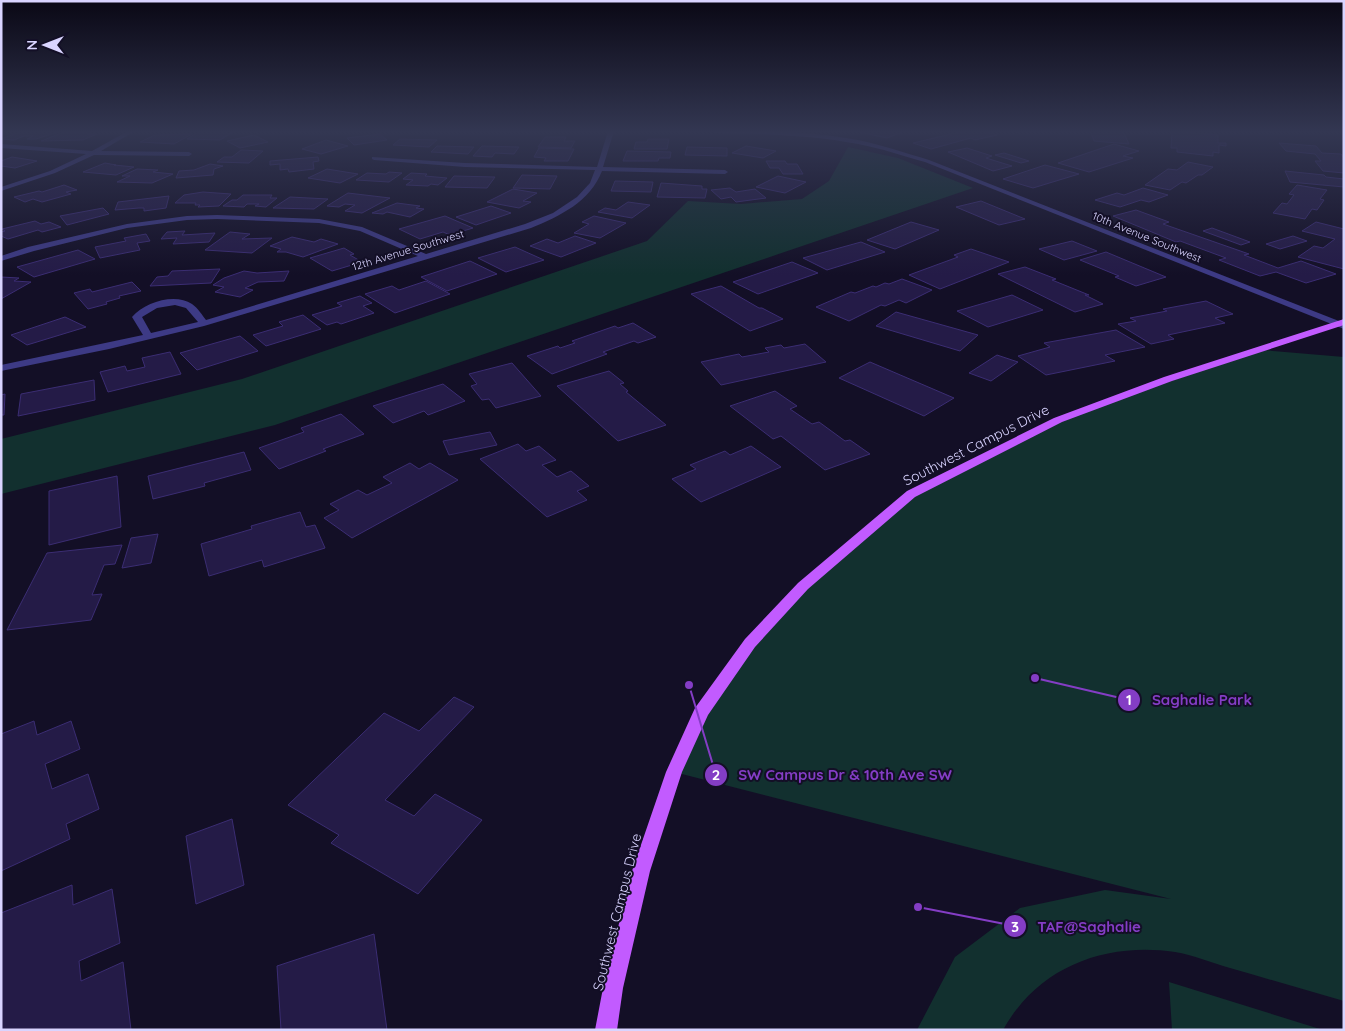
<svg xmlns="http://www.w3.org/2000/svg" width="1345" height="1031" viewBox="0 0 1345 1031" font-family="Quicksand,sans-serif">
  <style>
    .green { fill: #12302f }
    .building { fill: #241b47; stroke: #3b2d73 }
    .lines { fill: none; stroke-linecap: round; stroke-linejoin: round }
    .minor { fill: #3d3a85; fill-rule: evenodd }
    .major { fill: #c25bff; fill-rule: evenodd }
    .labels { text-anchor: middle; stroke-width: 4; stroke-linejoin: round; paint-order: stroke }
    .far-street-label { font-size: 11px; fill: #d9d4ff; stroke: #130f26 }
    .street-label { font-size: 14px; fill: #d9d4ff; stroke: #130f26 }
    .leader { fill: none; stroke: #843dc5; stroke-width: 2 }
    .callout-dot { fill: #843dc5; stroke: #130f26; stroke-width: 2 }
    .mark-label { font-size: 15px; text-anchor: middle; font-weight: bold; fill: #fff }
    .callout-label { font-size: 15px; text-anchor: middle; font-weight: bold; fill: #843dc5; stroke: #130f26; stroke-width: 4; stroke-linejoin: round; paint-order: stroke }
  </style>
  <rect width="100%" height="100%" fill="#130f26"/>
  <path class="green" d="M 848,147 L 898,158 L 973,188 L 275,425 L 1,494 L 1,439 L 242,379 L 647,241 L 688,201 L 741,204 L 802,199 L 829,181 Z
    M 1262,350 L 1344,357 L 1344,1001 C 1306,990 1268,979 1230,968 C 1212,963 1193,955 1175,952 C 1105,942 1038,967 1003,1030 L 917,1030 L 955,957 L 1020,908 L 1105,890 L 1171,899 L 674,772 L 701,712 L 803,586 L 911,494 L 1058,420 Z
    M 1169,982 L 1323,1030 L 1172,1030 Z"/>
  <path class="building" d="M 22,131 L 61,131 L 36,139 L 27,139 L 33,136 L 24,136 L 14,140 L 1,139 Z
    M 200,131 L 231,131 L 230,132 L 233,132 L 220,140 L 187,139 Z
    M 905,131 L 887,138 L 859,132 L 861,131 Z
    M 969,131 L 984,131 L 997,135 L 975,140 L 971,138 L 931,149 L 913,143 L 955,133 Z
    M 1086,131 L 1123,131 L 1129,144 L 1094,141 L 1091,133 Z
    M 1172,131 L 1218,135 L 1218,143 L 1226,143 L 1226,146 L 1219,145 L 1219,153 L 1213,152 L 1213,156 L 1177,152 L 1177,148 L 1171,148 Z
    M 64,132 L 90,132 L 87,134 L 97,134 L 83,140 L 41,141 Z
    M 192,134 L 174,144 L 140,142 L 155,135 Z
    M 380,134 L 387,140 L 354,145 L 347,138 Z
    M 254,135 L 268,142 L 240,148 L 227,141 Z
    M 545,137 L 566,137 L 564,141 L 575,141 L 571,148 L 538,147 Z
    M 400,139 L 437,140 L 429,147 L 393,145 Z
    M 648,139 L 669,139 L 667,149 L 634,149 L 636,142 L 647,142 Z
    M 326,140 L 348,146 L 321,154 L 302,149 Z
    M 1279,143 L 1316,146 L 1322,153 L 1341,154 L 1344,158 L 1344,173 L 1323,171 L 1315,161 L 1321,161 L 1315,154 L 1286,151 Z
    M 1114,144 L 1139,151 L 1123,156 L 1133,158 L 1089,172 L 1058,163 Z
    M 437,146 L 474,147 L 468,154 L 431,152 Z
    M 482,146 L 519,147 L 514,154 L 495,153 L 492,157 L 473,156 Z
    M 746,146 L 776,151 L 763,158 L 732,153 Z
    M 687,147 L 727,148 L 727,156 L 685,155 Z
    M 539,148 L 574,149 L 568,161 L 544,161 L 546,158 L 534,157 Z
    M 967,148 L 992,156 L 986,158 L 1012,166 L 993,171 L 948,152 Z
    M 241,150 L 263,151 L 249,163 L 217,162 L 224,157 L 232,157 Z
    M 627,151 L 671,152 L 670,158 L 659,158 L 658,161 L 623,161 Z
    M 1004,153 L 1029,161 L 1021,163 L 995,155 Z
    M 12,157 L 37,161 L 15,168 L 1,166 L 1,161 Z
    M 318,157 L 319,161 L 313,162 L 314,169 L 289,172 L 288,169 L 280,170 L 280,164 L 270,165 L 270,161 Z
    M 766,161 L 785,161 L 787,164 L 797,164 L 803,174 L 783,174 L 779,168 L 770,168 Z
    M 1188,162 L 1213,167 L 1202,175 L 1198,175 L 1186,183 L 1182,182 L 1170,190 L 1145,185 L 1168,169 L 1177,170 Z
    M 105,163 L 116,165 L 114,165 L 134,167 L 116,175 L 83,172 Z
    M 210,164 L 223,166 L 214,169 L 213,175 L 176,178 L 179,171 L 194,170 Z
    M 1045,165 L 1079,174 L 1033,188 L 1003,179 Z
    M 137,169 L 158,170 L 153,172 L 173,174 L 152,183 L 117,182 L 130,176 L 122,176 Z
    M 327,169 L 358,174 L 340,183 L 308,178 Z
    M 1285,171 L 1324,175 L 1326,177 L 1344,179 L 1344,187 L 1290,182 Z
    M 389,172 L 402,173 L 389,182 L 356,180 L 367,173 L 386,174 Z
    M 411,173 L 427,174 L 425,176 L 447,178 L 438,185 L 431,184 L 428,186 L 406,185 L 413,180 L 403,179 Z
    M 522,175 L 557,176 L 550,189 L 513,188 Z
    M 454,176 L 495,177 L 487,188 L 445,187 Z
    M 778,176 L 806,182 L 785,193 L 756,187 Z
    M 615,181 L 653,182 L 651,192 L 611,191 Z
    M 661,183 L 702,186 L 702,189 L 707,189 L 705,198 L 657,197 Z
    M 64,185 L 77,190 L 66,192 L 71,194 L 42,202 L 33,199 L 25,202 L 14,197 L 39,191 L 42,192 Z
    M 1297,185 L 1327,190 L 1320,199 L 1324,200 L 1317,210 L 1312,209 L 1305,219 L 1273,213 L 1282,203 L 1287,204 L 1294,195 L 1289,194 Z
    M 730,188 L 736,192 L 755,189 L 766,198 L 736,202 L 731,197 L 721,199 L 711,190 Z
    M 1143,188 L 1168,195 L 1149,202 L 1141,200 L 1120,207 L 1095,200 L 1117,193 L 1124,195 Z
    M 513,189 L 537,193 L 523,201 L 531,202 L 519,208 L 487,202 Z
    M 203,192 L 231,194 L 219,206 L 198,207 L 200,205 L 195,205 L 196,203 L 175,203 L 184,195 Z
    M 348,193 L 390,198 L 362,213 L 345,211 L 355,205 L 345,204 L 339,207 L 327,206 Z
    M 243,195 L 272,195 L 270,198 L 277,198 L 266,207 L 255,206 L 259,204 L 247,204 L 244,207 L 223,206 L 232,200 L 237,200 Z
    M 169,196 L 166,208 L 144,211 L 144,208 L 139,208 L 115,210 L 118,202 Z
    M 290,197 L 328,199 L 314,209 L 273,208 Z
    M 981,201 L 1025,219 L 999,225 L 956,207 Z
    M 628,202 L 650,205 L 632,218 L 598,212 L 605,208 L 616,210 Z
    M 397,203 L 420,206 L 416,208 L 424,209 L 410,217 L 387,212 L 383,214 L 372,213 Z
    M 491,206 L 511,213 L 476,225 L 456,217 Z
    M 103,208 L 109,214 L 67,225 L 60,216 Z
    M 1136,210 L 1169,222 L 1163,224 L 1249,254 L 1244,255 L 1278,268 L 1301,261 L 1336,274 L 1306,283 L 1276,272 L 1260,276 L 1219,260 L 1226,258 L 1180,241 L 1176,242 L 1113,216 Z
    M 445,216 L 473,228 L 450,235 L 443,232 L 420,239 L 399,229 Z
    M 594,216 L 626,223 L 600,238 L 574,233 L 589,224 L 582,222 Z
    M 35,221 L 41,224 L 49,222 L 61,227 L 42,232 L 38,230 L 8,239 L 1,236 L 1,232 L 5,231 L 2,229 Z
    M 911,222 L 939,230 L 895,249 L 867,240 Z
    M 1316,222 L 1344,229 L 1344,269 L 1298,257 L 1314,246 L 1323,248 L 1335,239 L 1302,231 Z
    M 1212,228 L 1250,242 L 1241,245 L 1203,231 Z
    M 185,231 L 182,235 L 215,233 L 209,242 L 173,244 L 177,238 L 161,239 L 167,232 Z
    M 230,232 L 250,234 L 242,239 L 272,238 L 252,253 L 205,250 Z
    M 146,234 L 150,241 L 137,243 L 140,250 L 100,258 L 95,247 L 126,241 L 124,238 Z
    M 575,236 L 596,243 L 561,257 L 530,246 L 547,239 L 558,243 Z
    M 1293,236 L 1307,241 L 1280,249 L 1266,244 Z
    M 292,237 L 314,242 L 321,239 L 338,244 L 303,257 L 286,252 L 277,252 L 281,249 L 270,246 Z
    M 1072,241 L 1097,251 L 1064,260 L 1039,249 Z
    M 861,242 L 885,252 L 827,270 L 803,258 Z
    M 515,247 L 544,260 L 506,272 L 478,258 Z
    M 344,248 L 354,254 L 350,255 L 362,262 L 332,271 L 310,258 Z
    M 971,249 L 1009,262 L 940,289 L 909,275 L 958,257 L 954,255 Z
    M 78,250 L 95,259 L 34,277 L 17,267 Z
    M 1106,252 L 1166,277 L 1136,286 L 1115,277 L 1119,276 L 1080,260 Z
    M 470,261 L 497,274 L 447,291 L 421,277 Z
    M 792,262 L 818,273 L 758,294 L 733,282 Z
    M 1025,267 L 1056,279 L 1052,280 L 1089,295 L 1085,295 L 1103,304 L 1075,312 L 998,274 Z
    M 220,269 L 211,283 L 150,286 L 157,277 L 168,276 L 172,271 Z
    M 244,271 L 257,273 L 289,271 L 284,281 L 258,282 L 245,288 L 253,290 L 240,297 L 215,292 L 224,287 L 213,285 L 224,278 Z
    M 1,277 L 19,278 L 14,281 L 31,282 L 1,299 Z
    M 902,279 L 932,290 L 906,303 L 899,300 L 885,306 L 881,305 L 849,321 L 816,307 L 851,292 L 855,293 L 873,286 L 876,287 L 885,283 L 889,284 Z
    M 426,281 L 450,294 L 395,313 L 365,294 L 392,286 L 399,290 Z
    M 132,282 L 141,291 L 119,296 L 120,298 L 106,302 L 107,304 L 88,309 L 74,293 L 90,289 L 92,292 Z
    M 721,286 L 759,308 L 762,308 L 783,319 L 750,331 L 691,294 Z
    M 1012,295 L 1043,310 L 988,327 L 957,311 Z
    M 360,296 L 372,303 L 363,306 L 374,313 L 341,324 L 337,322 L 327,325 L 312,315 L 342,306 L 337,303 Z
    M 1206,301 L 1233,314 L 1215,318 L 1225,323 L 1168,335 L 1174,339 L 1151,344 L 1118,324 L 1136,321 L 1130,318 L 1167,311 L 1163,309 Z
    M 896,312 L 978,335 L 960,351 L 876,326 Z
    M 303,315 L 321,329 L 266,346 L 253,335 L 283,326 L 279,322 Z
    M 65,317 L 86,327 L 27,345 L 11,335 Z
    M 633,323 L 656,337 L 638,343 L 634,341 L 603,352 L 607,354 L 552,374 L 527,356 L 558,346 L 560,348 L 575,343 L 572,341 L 615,326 L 618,328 Z
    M 1116,330 L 1145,347 L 1105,355 L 1115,361 L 1046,375 L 1018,356 L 1050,347 L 1044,343 Z
    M 240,336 L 258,351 L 197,370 L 180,353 Z
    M 805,344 L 826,362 L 721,385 L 701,362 L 739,354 L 742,357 L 769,352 L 765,348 L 781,345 L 784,348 Z
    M 170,352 L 181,374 L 108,392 L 100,372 L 125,366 L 127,371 L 145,367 L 142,358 Z
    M 997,355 L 1018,362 L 991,381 L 969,373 Z
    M 870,362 L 954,398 L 924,416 L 839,378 Z
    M 512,363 L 541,396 L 496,408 L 489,399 L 482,400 L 471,386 L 477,384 L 469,374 Z
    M 609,371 L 624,383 L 620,384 L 628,391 L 626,392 L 666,425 L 618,441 L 557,386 Z
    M 94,380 L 95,400 L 18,416 L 21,394 Z
    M 443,384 L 465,401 L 428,415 L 424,411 L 393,423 L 373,406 Z
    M 775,391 L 797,406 L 790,409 L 812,424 L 819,422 L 845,441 L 850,440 L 870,454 L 825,470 L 781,436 L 773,439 L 730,406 Z
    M 5,394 L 4,415 L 1,415 L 1,395 Z
    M 341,414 L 364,434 L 323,449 L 326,451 L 279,469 L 259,448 L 304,432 L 301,428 Z
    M 490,432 L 497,445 L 449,455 L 443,441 Z
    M 518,444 L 526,451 L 539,446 L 556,460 L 542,465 L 557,477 L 571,471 L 589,486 L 577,491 L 587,500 L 547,517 L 480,459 Z
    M 751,446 L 781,467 L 701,502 L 672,479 L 696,469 L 690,465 L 725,451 L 730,455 Z
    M 244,452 L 251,470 L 204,483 L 205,486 L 153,499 L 148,476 Z
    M 410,463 L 419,469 L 430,463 L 458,480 L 352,538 L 324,518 L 339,510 L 330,504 L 358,490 L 367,495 L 392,483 L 383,477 Z
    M 117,476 L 121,527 L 49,545 L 49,491 Z
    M 300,512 L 306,527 L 315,525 L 325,548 L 264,567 L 262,560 L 209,576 L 201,544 L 252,529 L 251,526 Z
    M 158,534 L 151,563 L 122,568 L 131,538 Z
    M 122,545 L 115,564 L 104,565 L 92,595 L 102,594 L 91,620 L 7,630 L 47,553 Z
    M 454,697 L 474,707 L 385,800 L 414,816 L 435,794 L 482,820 L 418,894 L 331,843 L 339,835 L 288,805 L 384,713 L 419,731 Z
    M 34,721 L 37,735 L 71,721 L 80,749 L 45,764 L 52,789 L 88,774 L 99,809 L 66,824 L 70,839 L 1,871 L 1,734 Z
    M 232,819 L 244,885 L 196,904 L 186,836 Z
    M 72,885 L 73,905 L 112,889 L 120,943 L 79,961 L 81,981 L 123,962 L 131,1030 L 1,1030 L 1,913 Z
    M 374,934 L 387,1030 L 281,1030 L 277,966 Z"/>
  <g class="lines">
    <path class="minor" d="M 128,131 L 135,131 L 101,151 L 189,152 L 192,154 L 189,156 L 94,155 L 55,173 L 1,191 L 1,187 L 50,171 L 86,154 L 1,148 L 1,144 L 92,151 Z
      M 608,131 L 614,131 L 603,167 L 725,170 L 728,172 L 725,174 L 602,171 C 590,202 560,216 531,228 L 204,326 L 109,349 L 1,371 L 1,365 L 143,335 L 132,317 C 145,302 175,293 192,304 C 198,308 202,315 206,320 L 418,256 L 360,231 L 319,223 L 217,219 L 187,220 L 127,228 L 34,251 L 1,261 L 1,256 L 28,247 L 127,224 L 187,216 L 217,215 L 319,219 L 362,227 L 426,254 L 525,224 L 553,213 L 577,197 L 590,183 L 595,170 L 465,167 L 374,160 L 372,159 L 372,157 L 465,163 L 597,167 ZM 175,305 L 186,308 L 198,322 L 151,333 L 142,317 L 157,308 Z
      M 712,131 C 761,130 810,131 858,140 C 882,145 906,153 929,160 L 1344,323 L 1344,329 L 925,162 C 903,156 880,148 858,144 C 811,135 763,134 715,133 Z"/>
    <path class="major" d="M 1344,319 L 1344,325 L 1172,381 L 1062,422 L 915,497 L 808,589 L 755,647 L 708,715 L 682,772 L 650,871 L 623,988 L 617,1030 L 595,1030 L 603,988 L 632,871 L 666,772 L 695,708 L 745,639 L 798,583 L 907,491 L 1054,418 L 1164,377 Z"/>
  </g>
  <linearGradient id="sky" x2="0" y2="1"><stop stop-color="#0a0815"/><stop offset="0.48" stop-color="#333752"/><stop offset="1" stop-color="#333752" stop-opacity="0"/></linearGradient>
  <rect width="1345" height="275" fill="url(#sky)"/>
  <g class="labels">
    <g class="far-street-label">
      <text transform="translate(1147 237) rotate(22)" y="4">10th Avenue Southwest</text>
      <text transform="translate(408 250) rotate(-17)" y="4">12th Avenue Southwest</text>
    </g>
    <g class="street-label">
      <text transform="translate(976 445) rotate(-27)" y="5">Southwest Campus Drive</text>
      <text transform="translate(617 912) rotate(-76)" y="5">Southwest Campus Drive</text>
    </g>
  </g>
  <path class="leader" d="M1035 678L1129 700M689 685L716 775M918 907L1015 926"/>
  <g class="callout-dot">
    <circle cx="1035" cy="678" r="5"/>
    <circle cx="689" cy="685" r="5"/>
    <circle cx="918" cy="907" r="5"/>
    <circle cx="1129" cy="700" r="12"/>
    <circle cx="716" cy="775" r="12"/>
    <circle cx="1015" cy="926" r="12"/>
  </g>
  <g class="mark-label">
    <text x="1129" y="705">1</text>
    <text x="716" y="780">2</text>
    <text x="1015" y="932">3</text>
  </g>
  <g class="callout-label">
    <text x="1202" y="705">Saghalie Park</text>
    <text x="845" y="780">SW Campus Dr &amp; 10th Ave SW</text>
    <text x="1089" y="932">TAF@Saghalie</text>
  </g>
  <rect width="1345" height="1031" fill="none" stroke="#d9d4ff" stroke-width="5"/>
  <g transform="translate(45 45) rotate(270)" stroke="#130f26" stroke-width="4" paint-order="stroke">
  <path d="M0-4L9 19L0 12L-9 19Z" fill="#d9d4ff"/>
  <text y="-8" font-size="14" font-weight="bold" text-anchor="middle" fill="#d9d4ff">N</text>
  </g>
</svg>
